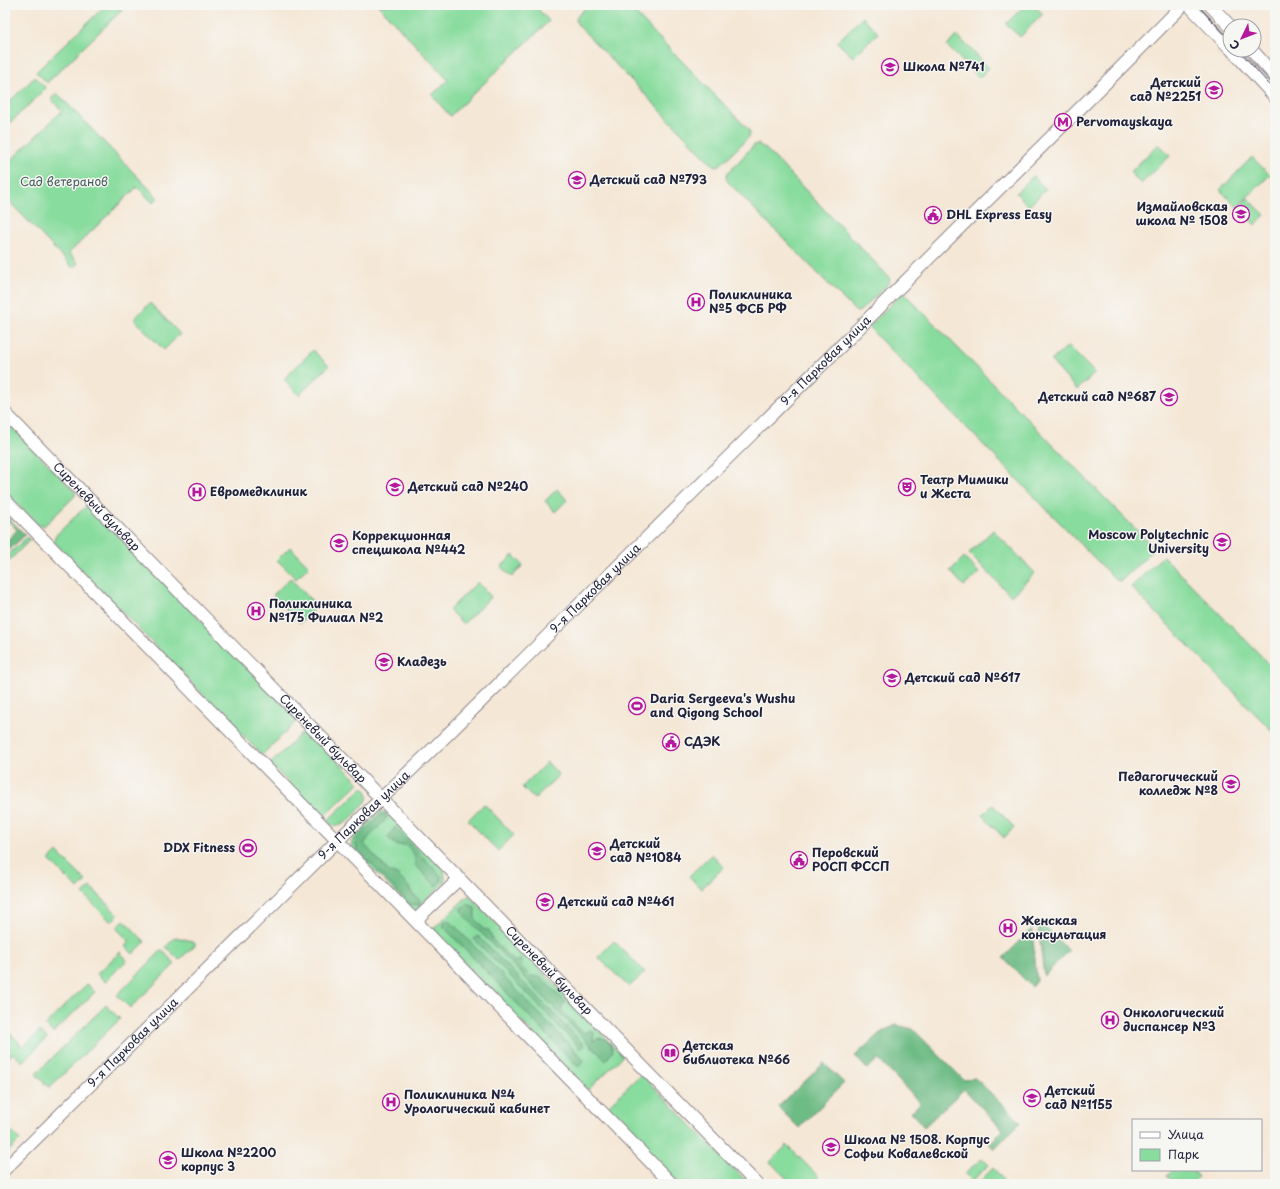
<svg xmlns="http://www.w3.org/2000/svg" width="1280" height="1189" viewBox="0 0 1280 1189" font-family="'Playpen Sans',sans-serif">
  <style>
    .green { fill: #88dc9e; stroke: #557f6c }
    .forest { fill: #6ebc85; stroke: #486f60 }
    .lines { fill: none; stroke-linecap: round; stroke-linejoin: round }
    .secondary-casing { stroke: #8c8488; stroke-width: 14 }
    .secondary { stroke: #fff; stroke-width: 12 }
    .tram { stroke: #22223b; stroke-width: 1 }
    .labels { text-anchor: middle; stroke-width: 3; stroke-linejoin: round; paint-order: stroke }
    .poi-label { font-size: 12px; font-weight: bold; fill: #22223b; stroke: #f6f6f2; text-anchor: start }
    .park-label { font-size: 12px; fill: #415a59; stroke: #f6f6f2 }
    .street-label { font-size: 12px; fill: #22223b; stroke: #f6f6f2 }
  </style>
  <rect width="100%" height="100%" fill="#f6f6f2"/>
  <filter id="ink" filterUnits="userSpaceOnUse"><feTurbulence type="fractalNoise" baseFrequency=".025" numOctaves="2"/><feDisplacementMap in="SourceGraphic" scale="8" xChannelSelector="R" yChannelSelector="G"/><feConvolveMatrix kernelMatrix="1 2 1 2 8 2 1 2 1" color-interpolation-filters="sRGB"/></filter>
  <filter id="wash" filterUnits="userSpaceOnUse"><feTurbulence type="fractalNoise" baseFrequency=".012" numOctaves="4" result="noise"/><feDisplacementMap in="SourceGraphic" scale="16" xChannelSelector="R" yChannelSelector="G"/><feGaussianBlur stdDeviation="0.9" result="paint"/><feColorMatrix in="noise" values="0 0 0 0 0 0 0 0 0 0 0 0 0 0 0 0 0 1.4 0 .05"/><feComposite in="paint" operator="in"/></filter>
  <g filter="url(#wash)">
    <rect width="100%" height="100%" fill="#f5e7d6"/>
    <path class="green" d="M 106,5 L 117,5 L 122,10 L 47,83 L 36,72 Z
      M 378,5 L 534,5 L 549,21 L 450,116 L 432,95 L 448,80 Z
      M 589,5 L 627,5 L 748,129 L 750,133 L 749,137 L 720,165 L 716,166 L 712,164 L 578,25 L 576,21 L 577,16 Z
      M 1025,5 L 1034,5 L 1043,14 L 1020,37 L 1006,24 Z
      M 863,17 L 878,33 L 853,57 L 837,42 Z
      M 957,35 L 989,68 L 979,78 L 947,46 Z
      M 35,77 L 46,88 L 5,128 L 5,106 Z
      M 57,93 L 158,198 L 153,203 L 137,187 L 69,253 L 78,263 L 73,268 L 5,197 L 5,166 L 62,111 L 51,99 Z
      M 758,144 L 766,149 L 888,276 L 890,280 L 888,284 L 860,311 L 857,312 L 854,310 L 728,182 L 726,178 L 727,174 L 754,145 Z
      M 1159,144 L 1170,156 L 1141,184 L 1130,172 Z
      M 1252,157 L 1270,175 L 1237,207 L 1220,190 Z
      M 1033,176 L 1046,189 L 1029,206 L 1016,193 Z
      M 1248,198 L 1265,215 L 1255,225 L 1238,208 Z
      M 902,293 L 905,294 L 1152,546 L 1152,551 L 1122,580 L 1119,581 L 1115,579 L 871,330 L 870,326 Z
      M 150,303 L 180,334 L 164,350 L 134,319 Z
      M 1068,346 L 1095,373 L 1077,390 L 1051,361 Z
      M 313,350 L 329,366 L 299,395 L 284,379 Z
      M 5,420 L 75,492 L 75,496 L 44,526 L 38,525 L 5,492 Z
      M 557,489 L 567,500 L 555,512 L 545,501 Z
      M 85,507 L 90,507 L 298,720 L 262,755 L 54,542 L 55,536 Z
      M 993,530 L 1035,573 L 1011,596 L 969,553 Z
      M 27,537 L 30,540 L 5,565 L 5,558 Z
      M 290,547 L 309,566 L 296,579 L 277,560 Z
      M 513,555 L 523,565 L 512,577 L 501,567 Z
      M 1163,556 L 1275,670 L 1275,734 L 1131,587 Z
      M 964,557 L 979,573 L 964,586 L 950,571 Z
      M 290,578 L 317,606 L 300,623 L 273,595 Z
      M 478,582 L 491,597 L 463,624 L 449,610 Z
      M 306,729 L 359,783 L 323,817 L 270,764 Z
      M 547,762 L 559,775 L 534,799 L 522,787 Z
      M 363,787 C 368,792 370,797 365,803 C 355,813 340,836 327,821 Z
      M 484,804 L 514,835 L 498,851 L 468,820 Z
      M 993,805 L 1014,827 L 1004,838 L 982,815 Z
      M 381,812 L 386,812 L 444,870 L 445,878 L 444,883 L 414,912 L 351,846 L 352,841 L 354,837 L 377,815 Z
      M 57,852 L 86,881 L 78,889 L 49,860 Z
      M 712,854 L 724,867 L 701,889 L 689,876 Z
      M 91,887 L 118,915 L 111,922 L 83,894 Z
      M 469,895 L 623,1056 L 588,1090 L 432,930 Z
      M 124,920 L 145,942 L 133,954 L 125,946 L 130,942 L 116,928 Z
      M 175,937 L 192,941 L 196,944 L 179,960 L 166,947 Z
      M 614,941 L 645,972 L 629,987 L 598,957 Z
      M 162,950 L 175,964 L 130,1008 L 117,995 Z
      M 120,952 L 127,960 L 105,982 L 97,974 Z
      M 87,984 L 95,992 L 53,1033 L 45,1025 Z
      M 106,1005 L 120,1019 L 49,1088 L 36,1074 Z
      M 40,1031 L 47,1038 L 22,1062 L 13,1053 L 5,1061 L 5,1038 L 10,1033 L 23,1047 Z
      M 641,1074 L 749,1184 L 679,1184 L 605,1109 Z
      M 11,1131 L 20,1140 L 5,1155 L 5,1136 Z
      M 787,1145 L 819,1177 L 811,1184 L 792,1184 L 770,1162 Z
      M 982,1158 L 989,1165 L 972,1181 L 965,1174 Z
      M 993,1168 L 1003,1179 L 998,1184 L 977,1184 Z
      M 1172,1170 L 1192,1170 L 1198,1177 L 1191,1184 L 1176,1184 L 1167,1175 Z"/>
    <path class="forest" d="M 5,514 L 25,535 L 5,554 L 5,542 L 17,530 L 5,518 Z
      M 386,814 L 387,818 L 369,837 L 364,844 L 389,872 L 397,875 L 409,887 L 413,895 L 420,900 L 420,905 L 409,904 L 357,849 L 355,840 L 380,815 Z
      M 395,827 L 441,876 L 441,881 L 436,886 L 415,865 L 415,856 L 407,845 L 396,845 L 388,838 Z
      M 467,904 L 475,907 L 475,918 L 483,929 L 489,930 L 492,939 L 514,962 L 523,959 L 521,967 L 530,976 L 540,977 L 565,1001 L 561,1010 L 583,1033 L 590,1030 L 594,1032 L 593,1041 L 598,1038 L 605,1039 L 611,1045 L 613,1051 L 606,1061 L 464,915 L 461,908 Z
      M 449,920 L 584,1060 L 578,1067 L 443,926 L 445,921 Z
      M 1040,922 L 1069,951 L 1044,976 L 1038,923 Z
      M 1032,929 L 1037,981 L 1032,987 L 1003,958 Z
      M 478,936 L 584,1045 L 581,1049 L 474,939 Z
      M 896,1025 L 913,1029 L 964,1080 L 975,1078 L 1021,1122 L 994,1149 L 989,1144 L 1003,1130 L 964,1089 L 924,1127 L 911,1112 L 920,1103 L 878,1059 L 867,1069 L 855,1056 L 880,1033 Z
      M 824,1063 L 844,1083 L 799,1128 L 778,1107 Z"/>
  </g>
  <g filter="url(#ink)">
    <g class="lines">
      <g class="secondary-casing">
        <g id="secondary">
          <path d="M 1189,5 L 1230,48"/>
          <path d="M 1210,5 L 1230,26"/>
          <path d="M 1232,50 L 1275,97"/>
          <path d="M 1252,50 L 1275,76"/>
          <path id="s1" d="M 5,413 L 757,1184"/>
          <path d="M 5,500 L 672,1184"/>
          <path d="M 419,923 L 418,918 L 459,879"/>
          <path id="s2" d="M 5,1169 L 328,850 L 443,739 L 851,336 C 961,225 1073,117 1183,5"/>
        </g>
      </g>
      <use href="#secondary" class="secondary"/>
      <path class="tram" d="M 1197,5 L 1230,40
        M 1239,50 L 1275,91"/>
    </g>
  </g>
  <defs>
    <g id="school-ring" transform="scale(0.9)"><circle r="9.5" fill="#f6f6f2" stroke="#b5179e" stroke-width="1.5"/><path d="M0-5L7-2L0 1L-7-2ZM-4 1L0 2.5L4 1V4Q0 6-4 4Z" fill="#b5179e"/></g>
    <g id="metro-ring" transform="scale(0.9)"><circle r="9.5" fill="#f6f6f2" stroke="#b5179e" stroke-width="1.5"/><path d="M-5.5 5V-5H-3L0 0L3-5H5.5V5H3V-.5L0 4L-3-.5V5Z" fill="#b5179e"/></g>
    <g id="civic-ring" transform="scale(0.9)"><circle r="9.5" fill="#f6f6f2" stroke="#b5179e" stroke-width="1.5"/><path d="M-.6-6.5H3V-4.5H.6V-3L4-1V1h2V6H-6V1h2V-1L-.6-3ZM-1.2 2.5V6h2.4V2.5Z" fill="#b5179e"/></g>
    <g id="hospital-ring" transform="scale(0.9)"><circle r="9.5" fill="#f6f6f2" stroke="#b5179e" stroke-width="1.5"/><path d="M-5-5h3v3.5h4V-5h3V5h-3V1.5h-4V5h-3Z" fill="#b5179e"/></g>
    <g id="theatre-ring" transform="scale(0.9)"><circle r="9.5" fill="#f6f6f2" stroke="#b5179e" stroke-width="1.5"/><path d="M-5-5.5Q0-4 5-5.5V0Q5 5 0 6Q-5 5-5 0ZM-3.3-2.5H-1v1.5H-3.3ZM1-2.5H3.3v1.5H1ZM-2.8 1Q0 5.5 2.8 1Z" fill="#b5179e"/></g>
    <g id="university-ring" transform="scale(0.9)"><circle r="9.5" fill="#f6f6f2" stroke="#b5179e" stroke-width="1.5"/><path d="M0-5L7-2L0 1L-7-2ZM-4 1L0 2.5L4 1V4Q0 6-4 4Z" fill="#b5179e"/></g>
    <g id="stadium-ring" transform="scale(0.9)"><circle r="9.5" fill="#f6f6f2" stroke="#b5179e" stroke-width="1.5"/><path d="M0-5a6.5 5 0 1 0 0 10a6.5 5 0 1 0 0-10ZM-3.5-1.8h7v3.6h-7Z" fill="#b5179e"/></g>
    <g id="library-ring" transform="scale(0.9)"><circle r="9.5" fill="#f6f6f2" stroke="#b5179e" stroke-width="1.5"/><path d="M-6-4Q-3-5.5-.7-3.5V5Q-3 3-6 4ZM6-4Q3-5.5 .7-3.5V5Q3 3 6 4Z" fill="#b5179e"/></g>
  </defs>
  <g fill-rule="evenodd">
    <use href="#school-ring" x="890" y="67"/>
    <use href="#school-ring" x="1214" y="90"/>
    <use href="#metro-ring" x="1063" y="122"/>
    <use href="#school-ring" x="577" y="180"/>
    <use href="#school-ring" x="1241" y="214"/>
    <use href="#civic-ring" x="933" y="215"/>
    <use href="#hospital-ring" x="696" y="302"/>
    <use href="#school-ring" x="1169" y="397"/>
    <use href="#school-ring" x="395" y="487"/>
    <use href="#theatre-ring" x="907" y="487"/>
    <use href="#hospital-ring" x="197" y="492"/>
    <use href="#university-ring" x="1222" y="542"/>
    <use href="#school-ring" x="339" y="543"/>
    <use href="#hospital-ring" x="256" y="611"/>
    <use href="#school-ring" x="384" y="662"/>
    <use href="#school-ring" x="892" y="678"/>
    <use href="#stadium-ring" x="637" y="706"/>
    <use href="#civic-ring" x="671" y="742"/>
    <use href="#university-ring" x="1231" y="784"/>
    <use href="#stadium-ring" x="248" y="848"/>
    <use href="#school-ring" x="597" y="851"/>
    <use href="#civic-ring" x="799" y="860"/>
    <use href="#school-ring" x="545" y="902"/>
    <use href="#hospital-ring" x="1008" y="928"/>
    <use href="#hospital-ring" x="1110" y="1020"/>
    <use href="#library-ring" x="670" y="1053"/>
    <use href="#school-ring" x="1032" y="1098"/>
    <use href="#hospital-ring" x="391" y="1102"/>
    <use href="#school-ring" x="831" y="1147"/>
    <use href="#school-ring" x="168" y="1160"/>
  </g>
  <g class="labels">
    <g class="poi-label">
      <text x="903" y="71">Школа №741</text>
      <text x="1201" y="87" text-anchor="end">Детский<tspan x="1201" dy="14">сад №2251</tspan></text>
      <text x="1076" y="126">Pervomayskaya</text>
      <text x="590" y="184">Детский сад №793</text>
      <text x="1228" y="211" text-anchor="end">Измайловская<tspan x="1228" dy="14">школа № 1508</tspan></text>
      <text x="946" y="219">DHL Express Easy</text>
      <text x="709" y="299">Поликлиника<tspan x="709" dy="14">№5 ФСБ РФ</tspan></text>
      <text x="1156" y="401" text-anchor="end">Детский сад №687</text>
      <text x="920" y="484">Театр Мимики<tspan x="920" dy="14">и Жеста</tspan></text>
      <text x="408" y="491">Детский сад №240</text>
      <text x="210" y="496">Евромедклиник</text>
      <text x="1209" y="539" text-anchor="end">Moscow Polytechnic<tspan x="1209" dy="14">University</tspan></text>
      <text x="352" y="540">Коррекционная<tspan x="352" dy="14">спецшкола №442</tspan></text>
      <text x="269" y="608">Поликлиника<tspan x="269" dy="14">№175 Филиал №2</tspan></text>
      <text x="397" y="666">Кладезь</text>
      <text x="905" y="682">Детский сад №617</text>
      <text x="650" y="703">Daria Sergeeva's Wushu<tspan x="650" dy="14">and Qigong School</tspan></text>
      <text x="684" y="746">СДЭК</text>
      <text x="1218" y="781" text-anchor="end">Педагогический<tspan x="1218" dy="14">колледж №8</tspan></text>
      <text x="610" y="848">Детский<tspan x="610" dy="14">сад №1084</tspan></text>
      <text x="235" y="852" text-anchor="end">DDX Fitness</text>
      <text x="812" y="857">Перовский<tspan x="812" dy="14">РОСП ФССП</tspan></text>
      <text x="558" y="906">Детский сад №461</text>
      <text x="1021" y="925">Женская<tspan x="1021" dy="14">консультация</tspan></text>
      <text x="1123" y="1017">Онкологический<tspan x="1123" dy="14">диспансер №3</tspan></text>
      <text x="683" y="1050">Детская<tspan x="683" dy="14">библиотека №66</tspan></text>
      <text x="1045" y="1095">Детский<tspan x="1045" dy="14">сад №1155</tspan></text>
      <text x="404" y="1099">Поликлиника №4<tspan x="404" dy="14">Урологический кабинет</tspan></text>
      <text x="844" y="1144">Школа № 1508. Корпус<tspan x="844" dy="14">Софьи Ковалевской</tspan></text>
      <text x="181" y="1157">Школа №2200<tspan x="181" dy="14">корпус 3</tspan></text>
    </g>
    <g class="park-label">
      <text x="64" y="186">Сад ветеранов</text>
    </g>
    <g class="street-label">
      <text dy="4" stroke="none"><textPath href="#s2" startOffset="1152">9-я Парковая улица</textPath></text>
      <text dy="4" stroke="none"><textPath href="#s1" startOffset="131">Сиреневый бульвар</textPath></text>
      <text dy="4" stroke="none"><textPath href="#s2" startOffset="828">9-я Парковая улица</textPath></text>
      <text dy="4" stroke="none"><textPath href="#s1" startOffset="455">Сиреневый бульвар</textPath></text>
      <text dy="4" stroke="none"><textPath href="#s2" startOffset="504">9-я Парковая улица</textPath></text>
      <text dy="4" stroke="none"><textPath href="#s1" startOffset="779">Сиреневый бульвар</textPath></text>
      <text dy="4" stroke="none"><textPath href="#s2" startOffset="180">9-я Парковая улица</textPath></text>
    </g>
  </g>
  <rect width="1280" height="1189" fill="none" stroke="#f6f6f2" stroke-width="20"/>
  <rect x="1132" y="1119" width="130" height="52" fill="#f6f6f2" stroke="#a1a1a9"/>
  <rect x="1140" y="1132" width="20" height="6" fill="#ffffff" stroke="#a1a1a9"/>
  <text x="1168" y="1139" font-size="12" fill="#22223b">Улица</text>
  <rect x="1140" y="1149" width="20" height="12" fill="#88dc9e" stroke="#a1a1a9"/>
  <text x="1168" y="1159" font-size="12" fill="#22223b">Парк</text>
  <g transform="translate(1242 38) rotate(227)"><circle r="19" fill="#f6f6f2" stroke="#a1a1a9"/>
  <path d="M0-3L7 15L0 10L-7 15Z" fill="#b5179e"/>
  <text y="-6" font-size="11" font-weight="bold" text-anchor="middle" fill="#22223b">С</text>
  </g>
</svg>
